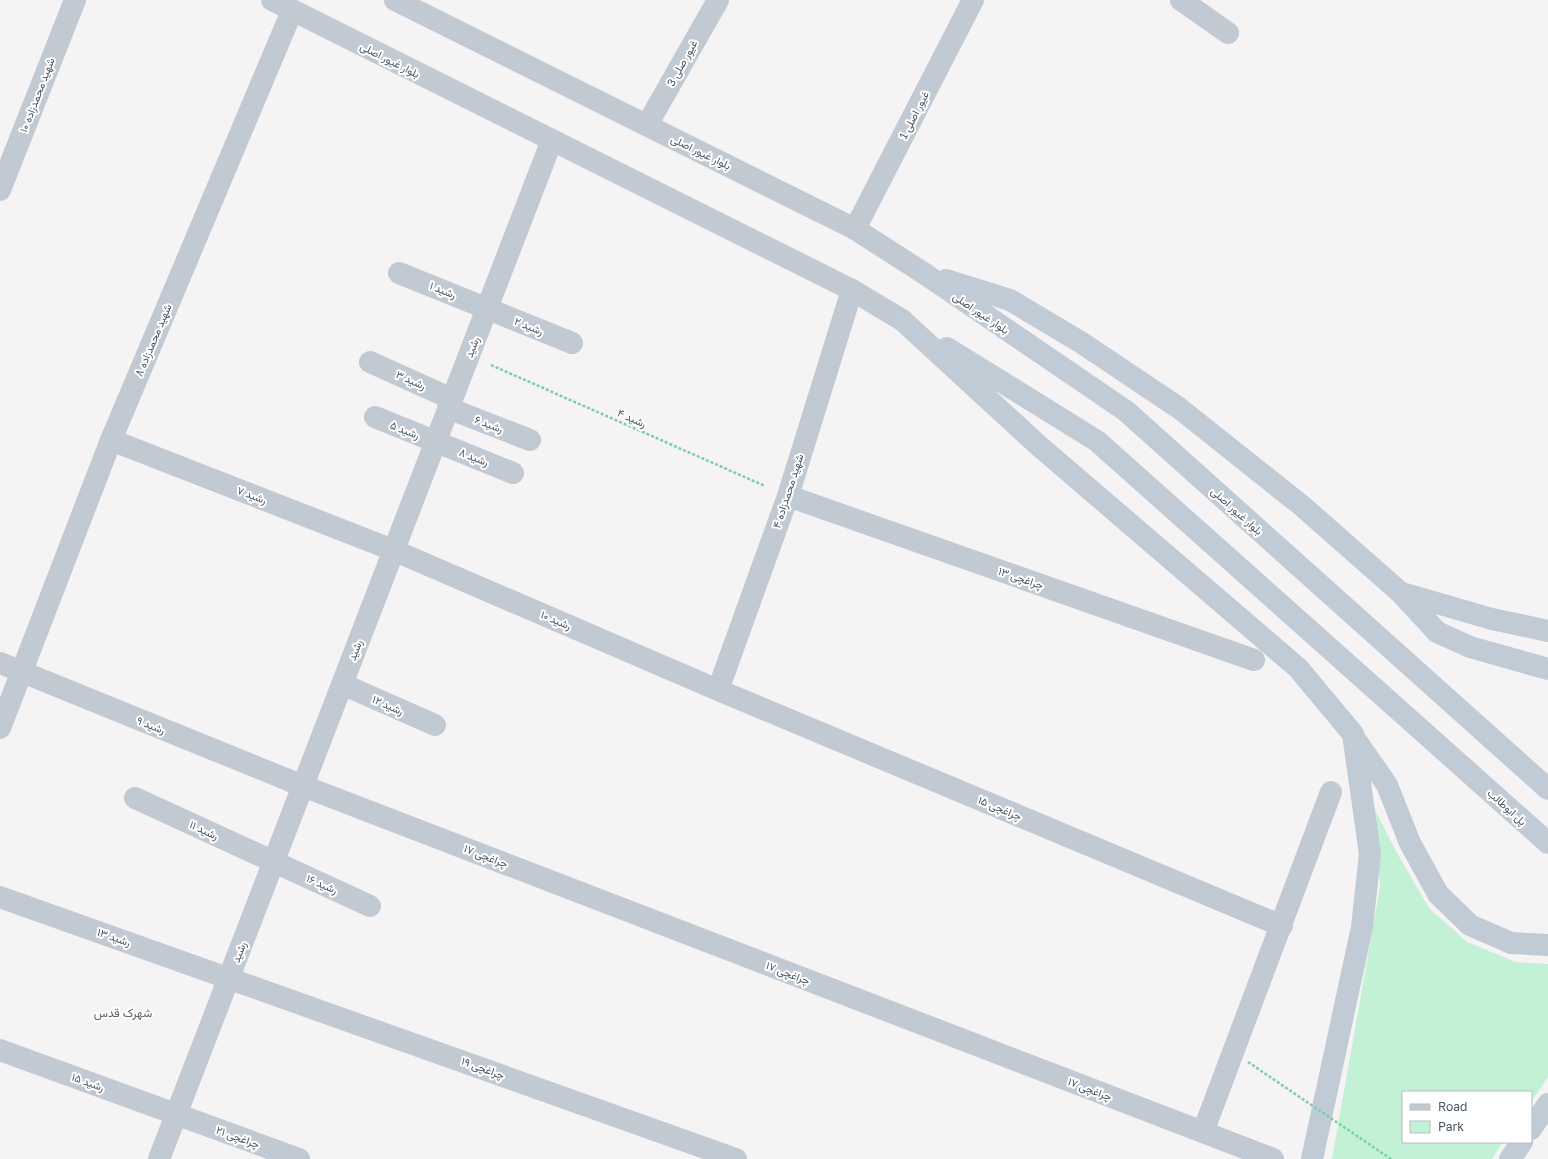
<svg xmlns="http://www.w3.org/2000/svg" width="1548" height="1159" viewBox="0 0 1548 1159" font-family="'Golos Text',Vazirmatn,sans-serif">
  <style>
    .green { fill: #c3f1d5 }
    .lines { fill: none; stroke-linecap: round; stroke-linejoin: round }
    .path { stroke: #7ad0a6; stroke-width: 2.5; stroke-dasharray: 3 2; stroke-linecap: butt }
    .minor { stroke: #c1cad2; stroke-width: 22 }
    .tertiary { stroke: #c1cad2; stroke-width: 22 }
    .secondary { stroke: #c1cbd6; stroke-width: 22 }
    .path-bridge { stroke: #7ad0a6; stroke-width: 2.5; stroke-dasharray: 3 2; stroke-linecap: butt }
    .labels { text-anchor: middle; stroke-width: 4; stroke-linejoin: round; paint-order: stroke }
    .street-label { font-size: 11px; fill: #4a5661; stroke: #fff }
    .neighbourhood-label { font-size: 12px; fill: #5f6368; stroke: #fff }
  </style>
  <rect width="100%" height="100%" fill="#f5f3f3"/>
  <path class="green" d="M 1374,808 L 1397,853 L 1429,908 L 1467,942 L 1516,962 L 1548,964 L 1548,1077 L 1531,1102 L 1531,1092 L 1403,1092 L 1403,1142 L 1503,1142 L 1492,1159 L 1332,1159 L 1380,887 Z"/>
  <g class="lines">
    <path class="path" d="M 491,365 L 765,486"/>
    <path class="minor" d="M 1181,0 L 1228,33
      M 647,125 L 718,0
      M 0,190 L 75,0
      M 855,229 L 973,0
      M 399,273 L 572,343
      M 370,362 L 452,399
      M 448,408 L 530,440
      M 375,417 L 513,473
      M 111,440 L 393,550 L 718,690 L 1282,926
      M 788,496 L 1254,660
      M 0,663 L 303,786 L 1273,1159
      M 342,684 L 435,725
      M 718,690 L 788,496 L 852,290
      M 0,728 L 111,440 L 292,11
      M 135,798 L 370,906
      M 0,897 L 736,1159
      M 0,1050 L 299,1159
      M 1203,1132 L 1331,792
      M 159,1159 L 552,140"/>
    <path class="tertiary" d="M 272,0 L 852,290 L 902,320
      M 395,0 L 855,229 L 925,274"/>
    <path class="secondary" d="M 925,274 L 1126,411 L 1548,789
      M 946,280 L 1010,300 L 1082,343 L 1179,408 L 1301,505 L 1401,593 L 1437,632 L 1470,647 L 1548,669
      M 902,320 L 1038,445 L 1298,668 L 1353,734 L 1370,854 L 1362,927 L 1312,1159
      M 947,348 L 1097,441 L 1548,843
      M 1402,593 L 1492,619 L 1548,631
      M 1355,739 L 1387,785 L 1410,843 L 1438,894 L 1470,925 L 1511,943 L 1548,945
      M 1531,1129 L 1548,1104
      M 1510,1159 L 1522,1142"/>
    <path class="path-bridge" d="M 1248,1062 L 1391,1159"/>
  </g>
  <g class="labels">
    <g class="street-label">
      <text transform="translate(390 60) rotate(27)" y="4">بلوار غیور اصلی</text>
      <text transform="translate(682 63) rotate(-61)" y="4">غیور صلی 3</text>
      <text transform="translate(37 95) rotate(-69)" y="4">شهید محمدزاده ۱۰</text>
      <text transform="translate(914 115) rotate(-63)" y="4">غیور اصلی 1</text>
      <text transform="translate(701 152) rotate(26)" y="4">بلوار غیور اصلی</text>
      <text transform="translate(443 290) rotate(22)" y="4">رشید ۱</text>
      <text transform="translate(981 313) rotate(34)" y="4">بلوار غیور اصلی</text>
      <text transform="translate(529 326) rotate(22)" y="4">رشید ۲</text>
      <text transform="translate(153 340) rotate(-67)" y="4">شهید محمدزاده ۸</text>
      <text transform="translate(472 347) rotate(-69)" y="4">رشید</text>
      <text transform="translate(411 380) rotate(24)" y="4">رشید ۳</text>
      <text transform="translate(632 418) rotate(24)" y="4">رشید ۴</text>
      <text transform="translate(489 424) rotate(21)" y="4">رشید ۶</text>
      <text transform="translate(405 430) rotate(22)" y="4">رشید ۵</text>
      <text transform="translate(474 457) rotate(22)" y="4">رشید ۸</text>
      <text transform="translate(788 491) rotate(-72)" y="4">شهید محمدزاده ۴</text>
      <text transform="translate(252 495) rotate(21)" y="4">رشید ۷</text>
      <text transform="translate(1237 511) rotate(42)" y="4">بلوار غیور اصلی</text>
      <text transform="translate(1021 578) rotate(19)" y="4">چراغچی ۱۳</text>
      <text transform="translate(556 620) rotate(23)" y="4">رشید ۱۰</text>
      <text transform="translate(355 650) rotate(-69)" y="4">رشید</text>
      <text transform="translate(388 705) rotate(24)" y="4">رشید ۱۲</text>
      <text transform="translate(151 725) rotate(22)" y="4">رشید ۹</text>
      <text transform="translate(1507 807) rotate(42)" y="4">پل ابوطالب</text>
      <text transform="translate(1000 808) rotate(23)" y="4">چراغچی ۱۵</text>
      <text transform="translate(204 830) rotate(25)" y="4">رشید ۱۱</text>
      <text transform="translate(486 856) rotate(21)" y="4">چراغچی ۱۷</text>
      <text transform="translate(322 884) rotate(24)" y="4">رشید ۱۶</text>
      <text transform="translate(114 937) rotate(19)" y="4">رشید ۱۳</text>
      <text transform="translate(239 952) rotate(-69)" y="4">رشید</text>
      <text transform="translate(788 973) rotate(21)" y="4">چراغچی ۱۷</text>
      <text transform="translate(483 1068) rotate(20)" y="4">چراغچی ۱۹</text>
      <text transform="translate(88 1082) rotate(20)" y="4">رشید ۱۵</text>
      <text transform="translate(1090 1089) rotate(21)" y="4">چراغچی ۱۷</text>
      <text transform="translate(238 1137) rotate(20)" y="4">چراغچی ۲۱</text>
    </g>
    <g class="neighbourhood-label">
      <text x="123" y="1017">شهرک قدس</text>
    </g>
  </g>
  <rect x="1402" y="1091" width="130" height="52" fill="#ffffff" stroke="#b7bbc0"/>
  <rect x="1410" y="1104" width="20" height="6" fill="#c1cbd6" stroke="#b7bbc0"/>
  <text x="1438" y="1111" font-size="12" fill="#4a5661">Road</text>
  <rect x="1410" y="1121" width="20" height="12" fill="#c3f1d5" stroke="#b7bbc0"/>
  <text x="1438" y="1131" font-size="12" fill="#4a5661">Park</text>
</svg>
